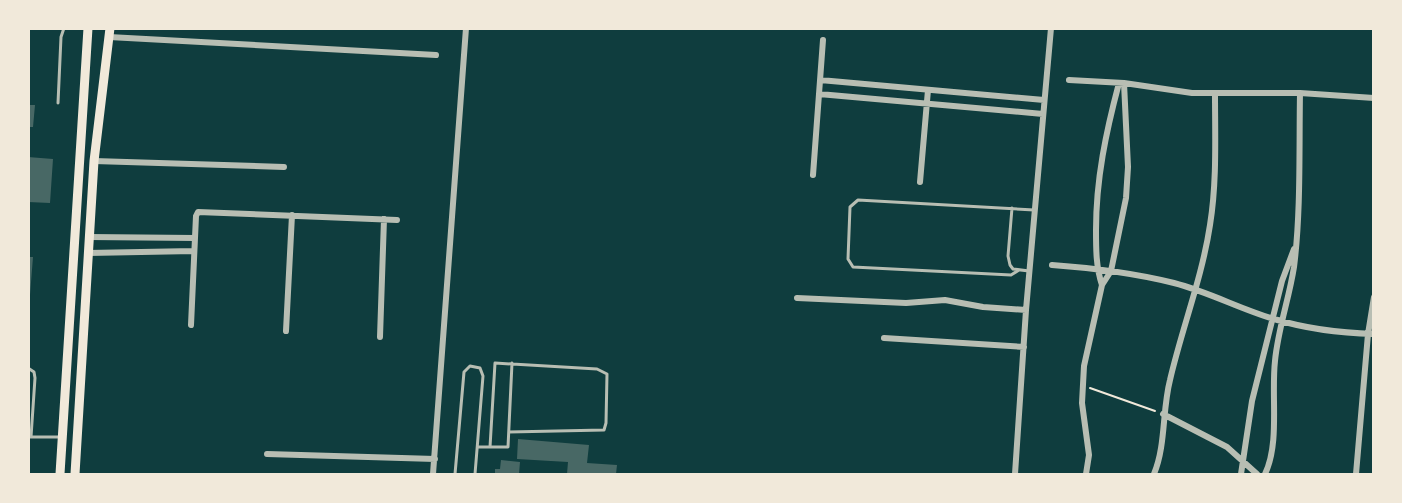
<svg xmlns="http://www.w3.org/2000/svg" width="1402" height="503" viewBox="0 0 1402 503" font-family="Arial,sans-serif">
  <style>
    .building { fill: #486865 }
    .lines { fill: none; stroke-linecap: round; stroke-linejoin: round }
    .path { stroke: #f1e9da; stroke-width: 2 }
    .service { stroke: #b8beb3; stroke-width: 3 }
    .minor { stroke: #b8beb3; stroke-width: 6 }
    .primary { stroke: #f1e9da; stroke-width: 9 }
  </style>
  <rect width="100%" height="100%" fill="#0f3d3e"/>
  <path class="building" d="M 28,105 L 35,105 L 33,127 L 28,127 Z
    M 28,157 L 53,159 L 50,203 L 28,202 Z
    M 28,257 L 33,257 L 30,295 L 28,295 Z
    M 518,439 L 589,445 L 587,463 L 617,465 L 616,474 L 567,474 L 568,462 L 517,459 Z
    M 501,460 L 520,462 L 519,474 L 495,474 L 495,469 L 500,469 Z"/>
  <g class="lines">
    <path class="path" d="M 1090,388 L 1155,411"/>
    <path class="service" d="M 58,103 L 61,37 L 64,28
      M 1012,208 L 1008,256 L 1010,265 L 1013,269 L 1029,271
      M 1019,270 L 1011,275 L 853,267 L 848,259 L 850,207 L 858,200 L 1034,210
      M 28,368 L 34,372 L 35,378 L 31,437
      M 28,437 L 61,437
      M 478,447 L 490,447 L 495,363 L 597,369 L 607,374 L 606,423 L 604,430 L 509,432
      M 490,447 L 508,447 L 512,363
      M 455,474 L 464,372 L 470,366 L 480,368 L 483,376 L 475,474"/>
    <path class="minor" d="M 109,37 L 436,55
      M 820,80 L 1044,100
      M 1069,80 L 1124,83 L 1192,93 L 1300,93 L 1374,98
      M 819,94 L 1043,114
      M 94,161 L 284,167
      M 813,175 L 823,40
      M 920,182 L 928,90
      M 89,237 L 195,238
      M 88,253 L 194,251
      M 1052,265 C 1093,268 1134,273 1174,283 C 1209,292 1240,309 1274,319 C 1307,329 1339,333 1374,334
      M 1102,285 C 1096,267 1096,250 1096,230 C 1096,179 1106,132 1119,83
      M 797,298 L 906,303 L 945,300 L 983,307 L 1026,310
      M 191,325 L 196,216 L 198,212 L 397,220
      M 286,331 L 292,215
      M 380,337 L 384,219
      M 884,338 L 1024,347
      M 1163,414 L 1227,447 L 1257,474
      M 267,454 L 435,459
      M 433,474 L 466,28
      M 1015,474 L 1026,310 L 1051,28
      M 1086,474 L 1089,455 L 1082,403 L 1084,366 L 1102,285 L 1111,271 L 1126,198 L 1128,167 L 1124,83
      M 1154,474 C 1166,445 1162,411 1170,380 C 1182,328 1202,278 1210,225 C 1217,182 1215,137 1215,93
      M 1241,474 L 1252,401 L 1282,281 L 1294,249
      M 1265,474 C 1280,443 1271,396 1275,361 C 1278,329 1289,299 1294,267 C 1301,212 1299,149 1300,93
      M 1356,474 L 1368,334 L 1374,297"/>
    <path class="primary" d="M 60,474 L 88,28
      M 75,474 L 94,161 L 110,28"/>
  </g>
  <rect width="1402" height="503" fill="none" stroke="#f1e9da" stroke-width="60"/>
</svg>
